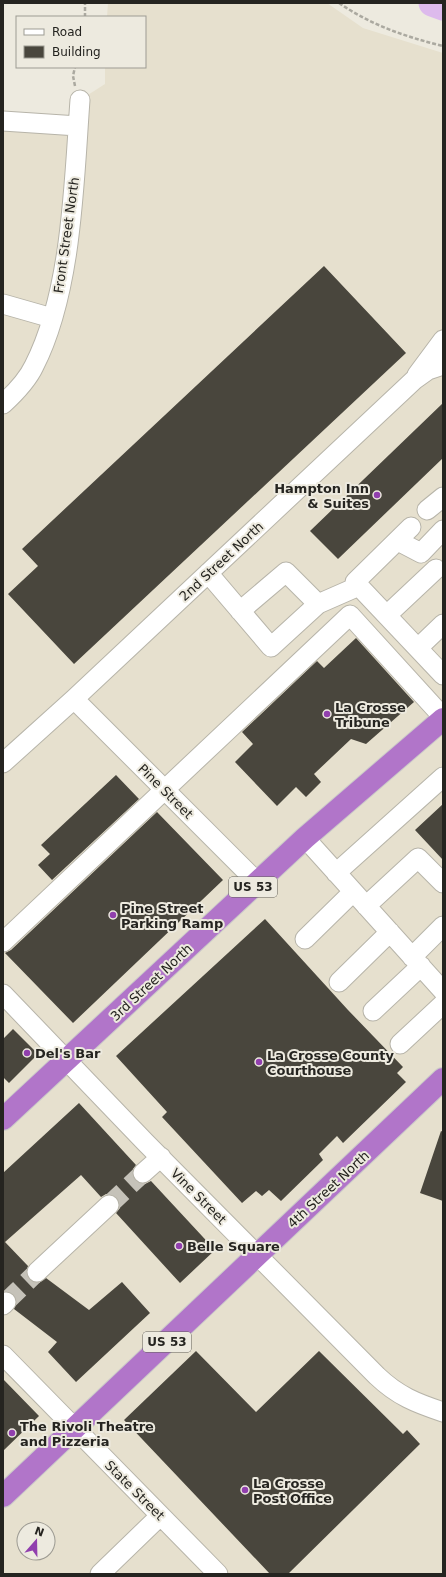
<svg xmlns="http://www.w3.org/2000/svg" width="446" height="1577" viewBox="0 0 446 1577" font-family="'DejaVu Sans',sans-serif">
  <style>
    .built { fill: #e6e0ce; fill-rule: evenodd }
    .lines { fill: none; stroke-linecap: round; stroke-linejoin: round }
    .river { stroke: #ddbaec; stroke-width: 27 }
    .building { fill: #49463d }
    .minor-tunnel { stroke: #c5c2b9; stroke-width: 19; stroke-dasharray: 19 10; stroke-linecap: butt }
    .minor-casing { stroke: #b7b4a9; stroke-width: 21 }
    .highway-casing { stroke: #cbcac9; stroke-width: 24 }
    .path { stroke: #aba9a0; stroke-width: 2.5; stroke-dasharray: 4 2; stroke-linecap: butt }
    .minor { stroke: #fff; stroke-width: 19 }
    .highway { stroke: #b175c9; stroke-width: 22 }
    .poi-dot { fill: #913fae; stroke: #edeadf; stroke-width: 1.5 }
    .labels { text-anchor: middle; stroke-width: 4; stroke-linejoin: round; paint-order: stroke }
    .shield { fill: #edeadf; stroke: #615f59; stroke-width: 1 }
    .shield-label { font-size: 12px; font-weight: bold; fill: #252420 }
    .street-label { font-size: 13px; fill: #252420; stroke: #edeadf }
    .poi-label { font-size: 13px; font-weight: bold; fill: #252420; stroke: #edeadf; text-anchor: start }
  </style>
  <rect width="100%" height="100%" fill="#edeadf"/>
  <path class="built" d="M 108,3 L 327,3 L 363,28 L 443,53 L 443,1574 L 3,1574 L 3,121 L 78,126 L 80,100 L 105,84 L 105,67 L 145,67 L 145,17 L 107,17 ZM 24,1529 L 48,1529 L 48,1553 L 24,1553 Z"/>
  <g class="lines">
    <path class="river" d="M 432,3 L 443,7"/>
  </g>
  <path class="building" d="M 324,266 L 406,353 L 74,664 L 8,594 L 38,566 L 22,549 Z
    M 443,403 L 443,458 L 338,559 L 310,531 Z
    M 356,638 L 414,702 L 366,744 L 351,739 L 314,774 L 321,782 L 306,797 L 296,787 L 277,806 L 235,762 L 253,744 L 242,732 L 317,661 L 324,668 Z
    M 116,775 L 139,799 L 52,880 L 38,865 L 50,854 L 41,845 Z
    M 443,804 L 443,860 L 415,830 Z
    M 157,812 L 223,880 L 73,1023 L 5,953 L 11,950 Z
    M 265,919 L 348,1010 L 403,1067 L 397,1073 L 406,1082 L 343,1143 L 337,1136 L 319,1154 L 323,1160 L 281,1201 L 269,1190 L 262,1196 L 256,1191 L 242,1203 L 162,1117 L 167,1112 L 116,1056 Z
    M 13,1029 L 38,1054 L 9,1083 L 3,1077 L 3,1039 Z
    M 79,1103 L 136,1165 L 133,1169 L 132,1175 L 135,1181 L 145,1184 L 151,1181 L 215,1250 L 180,1283 L 116,1213 L 120,1208 L 117,1198 L 112,1194 L 106,1194 L 101,1197 L 81,1175 L 5,1242 L 28,1266 L 26,1274 L 29,1280 L 39,1283 L 46,1278 L 89,1310 L 122,1282 L 150,1313 L 76,1382 L 48,1352 L 57,1342 L 14,1309 L 17,1300 L 13,1294 L 8,1291 L 3,1291 L 3,1173 Z
    M 441,1131 L 443,1132 L 443,1201 L 420,1193 Z
    M 196,1351 L 256,1412 L 319,1351 L 403,1434 L 407,1430 L 420,1444 L 288,1574 L 270,1574 L 124,1420 Z
    M 3,1379 L 39,1416 L 3,1451 Z"/>
  <g class="lines">
    <path class="minor-tunnel" d="M 109,1205 L 143,1173
      M 6,1302 L 37,1272"/>
    <g class="minor-casing">
      <path id="minor" d="M 3,121 L 78,126
        M 3,304 L 52,318
        M 417,375 L 443,340
        M 3,404 C 15,393 27,381 34,366 C 72,292 74,182 80,100
        M 427,510 L 443,497
        M 411,527 L 355,582 L 443,675
        M 398,541 L 421,553 L 443,530
        M 208,573 L 271,647 L 318,604 L 359,586
        M 240,611 L 286,572 L 318,604
        M 387,615 L 436,569
        M 418,648 L 443,624
        M 74,699 L 258,883
        M 3,763 L 74,699 L 414,380 L 428,370 L 443,365
        M 305,838 L 443,991
        M 336,873 L 443,777
        M 366,906 L 418,858 L 443,883
        M 305,939 L 353,892
        M 3,942 L 350,615 L 443,717
        M 412,957 L 443,926
        M 339,982 L 390,932
        M 3,994 L 145,1142 L 377,1376 C 398,1396 416,1403 443,1412
        M 373,1011 L 421,966
        M 400,1044 L 443,1004
        M 143,1173 L 161,1157
        M 37,1272 L 109,1205
        M 3,1305 L 6,1302
        M 3,1355 L 218,1574
        M 100,1574 L 160,1516"/>
    </g>
    <g class="highway-casing">
      <path id="highway" d="M 3,1119 L 305,838 L 443,719
        M 3,1496 L 443,1079"/>
    </g>
    <path class="path" d="M 339,3 C 371,25 406,37 443,46
      M 85,17 L 85,3
      M 75,86 L 73,76 L 75,67"/>
    <use href="#minor" class="minor"/>
    <use href="#highway" class="highway"/>
  </g>
  <g class="poi-dot">
    <circle cx="377" cy="495" r="4"/>
    <circle cx="327" cy="714" r="4"/>
    <circle cx="113" cy="915" r="4"/>
    <circle cx="27" cy="1053" r="4"/>
    <circle cx="259" cy="1062" r="4"/>
    <circle cx="179" cy="1246" r="4"/>
    <circle cx="12" cy="1433" r="4"/>
    <circle cx="245" cy="1490" r="4"/>
  </g>
  <g class="labels">
    <g class="shield">
      <rect x="229" y="877" width="48" height="20" rx="3"/>
      <rect x="143" y="1332" width="48" height="20" rx="3"/>
    </g>
    <g class="shield-label">
      <text x="253" y="891">US 53</text>
      <text x="167" y="1346">US 53</text>
    </g>
    <g class="street-label">
      <text transform="translate(66 235) rotate(-82)" y="5">Front Street North</text>
      <text transform="translate(221 561) rotate(-43)" y="5">2nd Street North</text>
      <text transform="translate(166 791) rotate(45)" y="5">Pine Street</text>
      <text transform="translate(151 982) rotate(-43)" y="5">3rd Street North</text>
      <text transform="translate(328 1189) rotate(-43)" y="5">4th Street North</text>
      <text transform="translate(199 1196) rotate(45)" y="5">Vine Street</text>
      <text transform="translate(135 1490) rotate(45)" y="5">State Street</text>
    </g>
    <g class="poi-label">
      <text x="369" y="493" text-anchor="end">Hampton Inn<tspan x="369" dy="15">&amp; Suites</tspan></text>
      <text x="335" y="712">La Crosse<tspan x="335" dy="15">Tribune</tspan></text>
      <text x="121" y="913">Pine Street<tspan x="121" dy="15">Parking Ramp</tspan></text>
      <text x="35" y="1058">Del's Bar</text>
      <text x="267" y="1060">La Crosse County<tspan x="267" dy="15">Courthouse</tspan></text>
      <text x="187" y="1251">Belle Square</text>
      <text x="20" y="1431">The Rivoli Theatre<tspan x="20" dy="15">and Pizzeria</tspan></text>
      <text x="253" y="1488">La Crosse<tspan x="253" dy="15">Post Office</tspan></text>
    </g>
  </g>
  <rect width="446" height="1577" fill="none" stroke="#252420" stroke-width="8"/>
  <rect x="16" y="16" width="130" height="52" fill="#edeadf" stroke="#9d9b93"/>
  <rect x="24" y="29" width="20" height="6" fill="#ffffff" stroke="#9d9b93"/>
  <text x="52" y="36" font-size="12" fill="#252420">Road</text>
  <rect x="24" y="46" width="20" height="12" fill="#49463d" stroke="#9d9b93"/>
  <text x="52" y="56" font-size="12" fill="#252420">Building</text>
  <g transform="translate(36 1541) rotate(20)"><circle r="19" fill="#edeadf" stroke="#9d9b93"/>
  <path d="M0-3L7 15L0 10L-7 15Z" fill="#913fae"/>
  <text y="-6" font-size="11" font-weight="bold" text-anchor="middle" fill="#252420">N</text>
  </g>
</svg>
